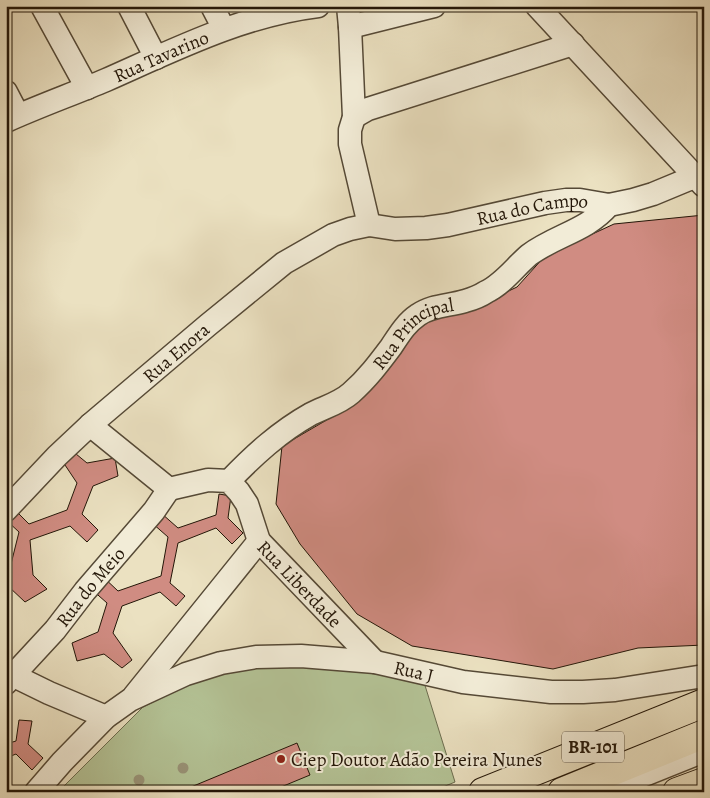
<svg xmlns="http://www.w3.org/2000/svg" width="710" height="798" viewBox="0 0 710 798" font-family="Alegreya,serif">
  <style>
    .green { fill: #b4c396; stroke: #6c6c4f }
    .building { fill: #d08c82; stroke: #231608 }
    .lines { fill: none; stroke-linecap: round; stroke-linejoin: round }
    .minor-casing { stroke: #554936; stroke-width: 25 }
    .highway-casing { stroke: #231608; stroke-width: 30 }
    .minor { stroke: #f2ecd7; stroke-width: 22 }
    .highway { stroke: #ebe1c1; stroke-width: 28 }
    .tree { fill: #999377 }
    .poi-dot { fill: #8f2418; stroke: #f2ecd7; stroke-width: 2 }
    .labels { text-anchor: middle; stroke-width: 4; stroke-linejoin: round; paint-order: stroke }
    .shield { fill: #f2ecd7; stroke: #615646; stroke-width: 1 }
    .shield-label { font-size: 18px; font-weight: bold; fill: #231608 }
    .street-label { font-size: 19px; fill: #231608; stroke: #f2ecd7 }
    .poi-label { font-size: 19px; fill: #231608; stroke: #f2ecd7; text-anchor: start }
  </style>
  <rect width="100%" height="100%" fill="#ebe1c1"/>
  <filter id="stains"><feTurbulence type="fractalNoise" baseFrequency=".004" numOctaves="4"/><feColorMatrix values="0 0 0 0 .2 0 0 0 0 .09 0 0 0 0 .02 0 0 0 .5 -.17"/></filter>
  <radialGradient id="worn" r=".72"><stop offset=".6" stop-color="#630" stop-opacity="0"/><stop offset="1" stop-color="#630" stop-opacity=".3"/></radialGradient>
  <path class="green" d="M 320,667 L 423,679 L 455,782 L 431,792 L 58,792 L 143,707 L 185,686 L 237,668 Z"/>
  <path class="building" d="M 704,215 L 704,645 L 638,648 L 553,669 L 412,646 L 357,614 L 300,544 L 276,504 L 282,446 L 361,400 L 420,323 L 475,307 L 517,287 L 545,256 L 614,224 Z
    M 70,449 L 87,463 L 115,458 L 118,476 L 93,486 L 82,514 L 98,530 L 87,542 L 70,526 L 30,540 L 33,575 L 47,589 L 25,602 L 8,586 L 6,587 L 6,573 L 9,572 L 19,532 L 6,520 L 14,509 L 29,524 L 67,510 L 77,483 L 59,456 Z
    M 219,494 L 231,496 L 228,518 L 243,533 L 232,544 L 216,528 L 178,543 L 170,583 L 185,596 L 176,606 L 160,592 L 122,606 L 113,633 L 132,660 L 122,668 L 104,654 L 77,661 L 72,643 L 98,632 L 107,603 L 90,588 L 101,575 L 118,591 L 161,576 L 168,537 L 152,523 L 161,513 L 178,528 L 216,515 Z
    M 19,720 L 32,721 L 28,744 L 43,758 L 32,770 L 16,754 L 6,758 L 6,744 L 16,741 Z
    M 297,743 L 310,775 L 269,792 L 179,792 Z"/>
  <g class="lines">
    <g class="minor-casing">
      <g id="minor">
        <path d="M 42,6 L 87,88"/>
        <path d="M 129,6 L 156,58"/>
        <path d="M 212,6 L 224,29"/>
        <path d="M 348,6 L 350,27 L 354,117 L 350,130 L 350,144 L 369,225"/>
        <path d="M 537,6 L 703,185"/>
        <path d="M 350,27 L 434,6"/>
        <path d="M 6,92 L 18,115"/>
        <path d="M 354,117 L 368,109 L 573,44"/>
        <path id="s1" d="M 6,121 C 39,106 73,94 106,80 C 174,50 243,15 318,6"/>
        <path id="s2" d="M 90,425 L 169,489 L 208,480 L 229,481 L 239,492 L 247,504 L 259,541 L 375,662"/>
        <path id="s3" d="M 229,481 C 254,455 279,432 311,414 C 325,407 340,403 351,393 C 367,379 379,363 391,347 C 399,335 406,323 418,315 C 432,305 449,306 465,301 C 472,299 480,296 486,292 C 503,284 515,267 529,255 C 556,235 587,231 609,205"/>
        <path id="s4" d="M 6,510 L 57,456 L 90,425 L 208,325 L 284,263 L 333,235 L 350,229 L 369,225 L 395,229 L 426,228 L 448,225 L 545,203 L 566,200 L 580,200 L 609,205 L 633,200 L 653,194 L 694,177"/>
        <path d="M 6,672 L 49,693 L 106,717"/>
        <path id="s5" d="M 6,683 L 55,630 L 85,591 L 154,511 L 169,489"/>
        <path d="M 134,696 L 259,541"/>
        <path id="s6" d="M 36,792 L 62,762 L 106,717 L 130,700 L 186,674 L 221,663 L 256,657 L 301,656 L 375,662 L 463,682 L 551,692 L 583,692 L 615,690 L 704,676"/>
        <path d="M 602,792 L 704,751"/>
      </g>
    </g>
    <g class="highway-casing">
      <path id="highway" d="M 483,792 L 704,703
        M 562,792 L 704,734
        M 677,792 L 704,782"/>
    </g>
    <use href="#minor" class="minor"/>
    <use href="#highway" class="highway"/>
  </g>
  <g class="tree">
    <circle cx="183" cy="768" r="5.5"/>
    <circle cx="139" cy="780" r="5.5"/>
  </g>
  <circle class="poi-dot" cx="281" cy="759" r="5"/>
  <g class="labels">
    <rect class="shield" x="562" y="731.5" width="62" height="31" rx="4"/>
    <g class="shield-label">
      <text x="593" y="753">BR-101</text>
    </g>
    <g class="street-label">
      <text dy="7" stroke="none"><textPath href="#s1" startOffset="168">Rua Tavarino</textPath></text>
      <text dy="7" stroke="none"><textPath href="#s4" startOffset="632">Rua do Campo</textPath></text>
      <text dy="7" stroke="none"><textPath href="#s3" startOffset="240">Rua Principal</textPath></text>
      <text dy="7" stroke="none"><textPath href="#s4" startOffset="232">Rua Enora</textPath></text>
      <text dy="7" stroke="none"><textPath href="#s2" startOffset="290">Rua Liberdade</textPath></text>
      <text dy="7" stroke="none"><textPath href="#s5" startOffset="128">Rua do Meio</textPath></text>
      <text dy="7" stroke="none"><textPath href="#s6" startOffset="425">Rua J</textPath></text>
    </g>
    <g class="poi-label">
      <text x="291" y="766">Ciep Doutor Adão Pereira Nunes</text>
    </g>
  </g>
  <rect width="710" height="798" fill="none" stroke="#ebe1c1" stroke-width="25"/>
  <rect x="8" y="8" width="695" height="783" fill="none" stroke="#231608" stroke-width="2.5"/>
  <rect x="12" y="12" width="685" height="773" fill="none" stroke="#231608"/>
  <rect width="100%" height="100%" filter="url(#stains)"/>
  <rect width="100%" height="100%" fill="url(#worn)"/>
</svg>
